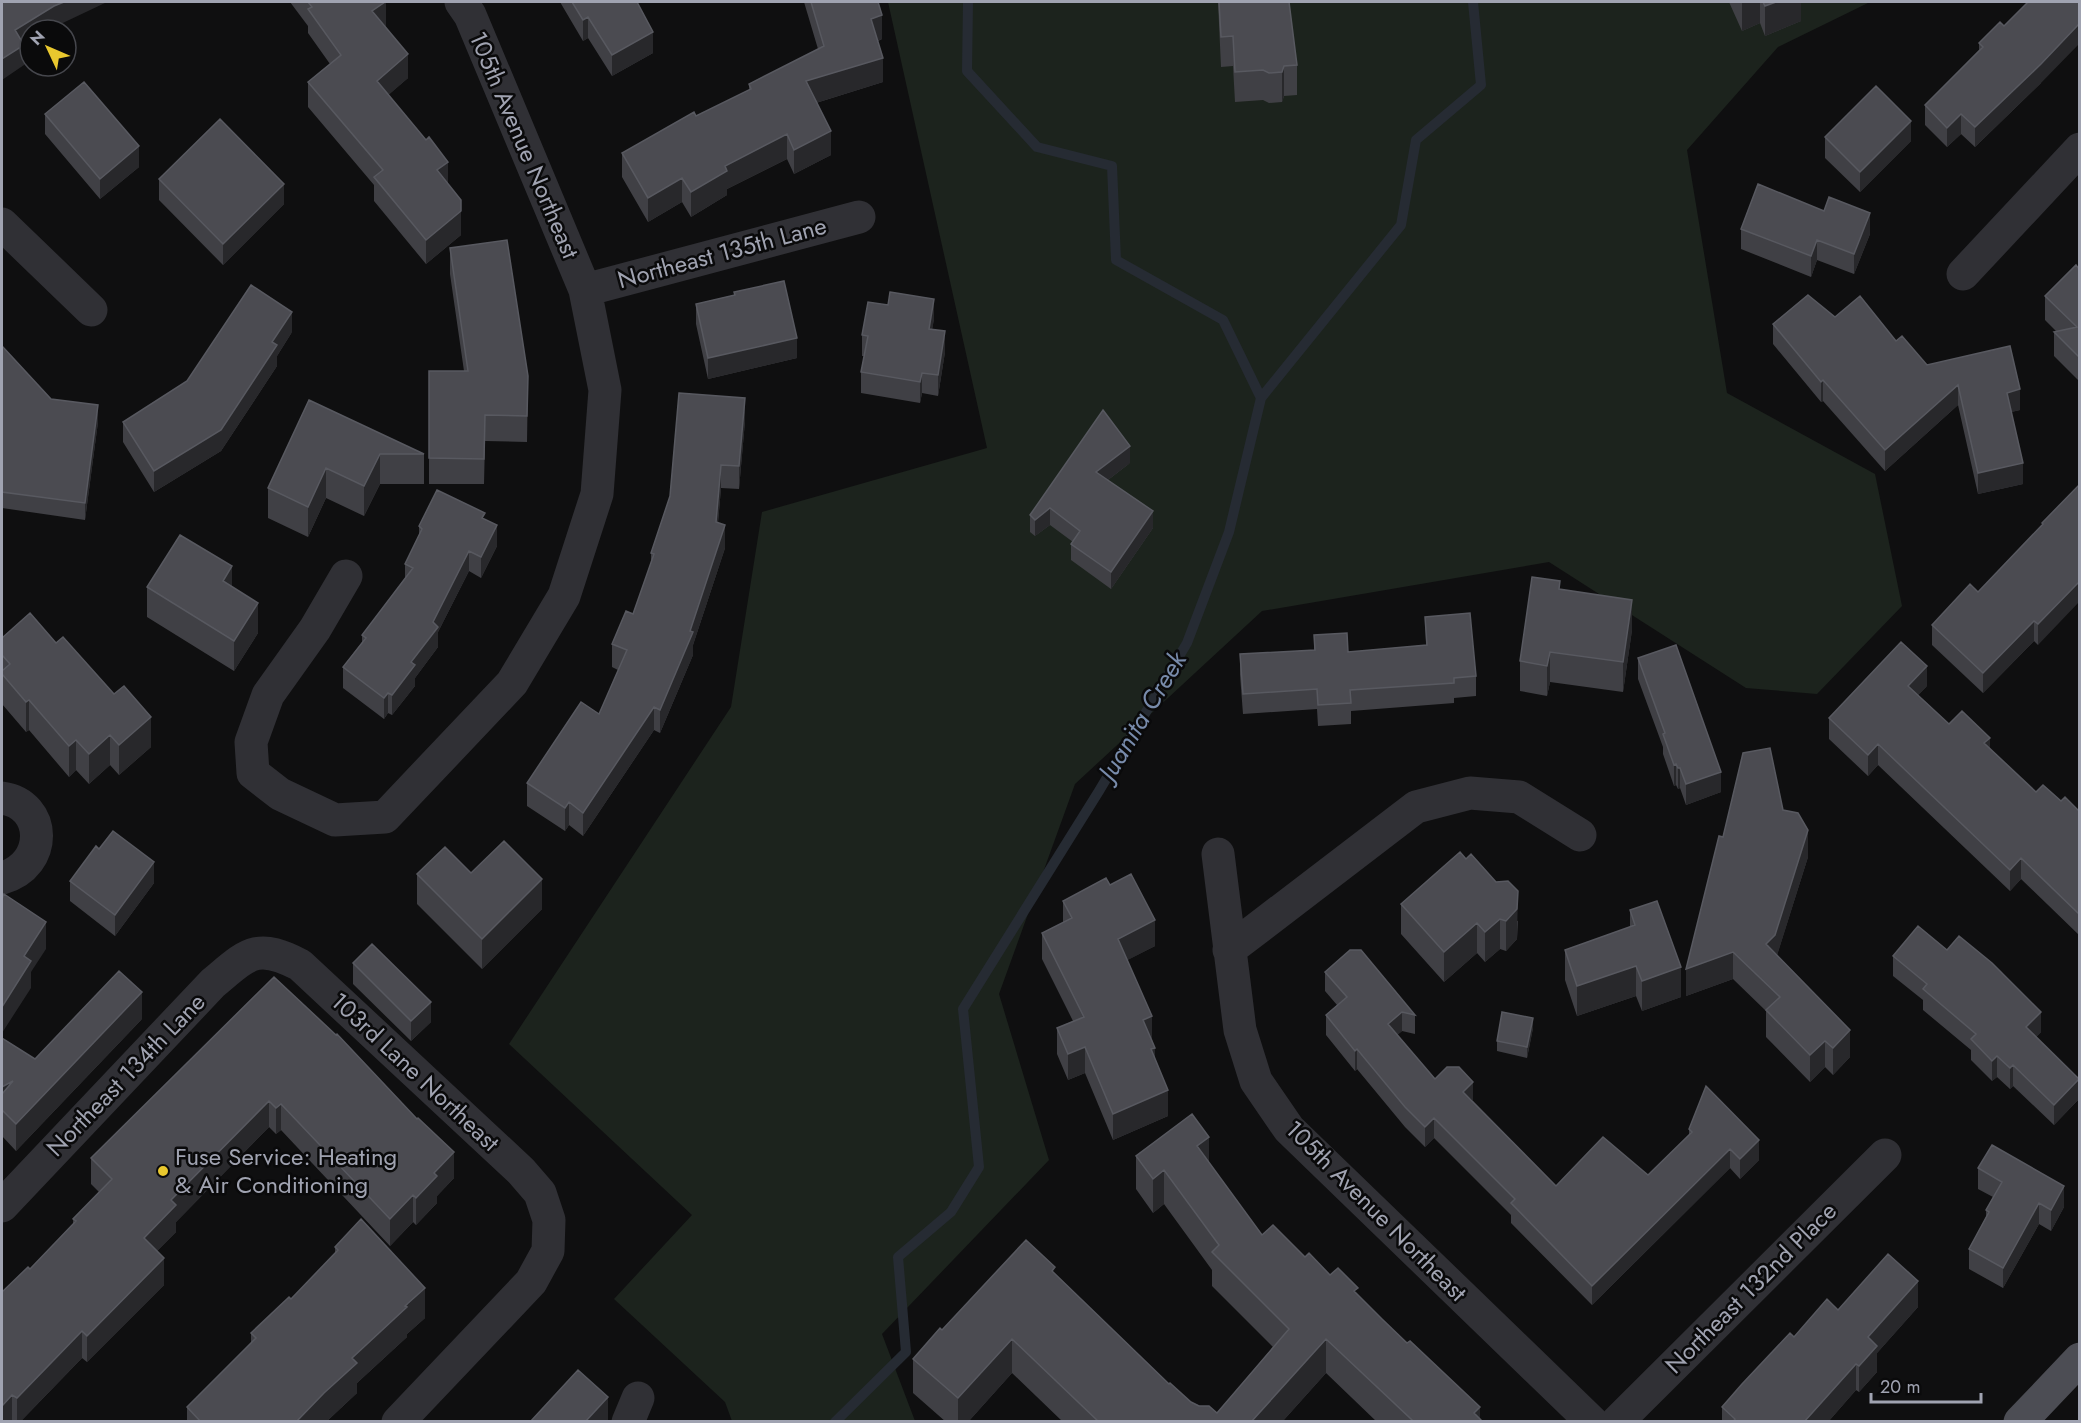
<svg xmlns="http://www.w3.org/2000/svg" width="2081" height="1423" viewBox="0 0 2081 1423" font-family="Jost,sans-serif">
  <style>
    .green { fill: #1c231d }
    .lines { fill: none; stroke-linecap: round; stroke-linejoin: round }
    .stream { stroke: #262b33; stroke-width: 10 }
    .minor { stroke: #303035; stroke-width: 33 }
    .major { stroke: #4c4d54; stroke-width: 33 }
    .wall { fill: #404045 }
    .shaded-wall { fill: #28282b }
    .building { fill: #4b4b51; stroke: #585960; stroke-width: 1.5 }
    .poi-dot { fill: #e9c82e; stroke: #0a0a0b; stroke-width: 2 }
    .labels { text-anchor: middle; stroke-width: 5; stroke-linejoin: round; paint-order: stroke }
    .street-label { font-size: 24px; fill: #a0a3b1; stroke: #0a0a0b }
    .poi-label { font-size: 24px; fill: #a0a3b1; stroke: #0a0a0b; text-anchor: start }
    .water-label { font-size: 26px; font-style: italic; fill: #788bab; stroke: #0a0a0b }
  </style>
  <rect width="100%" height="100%" fill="#0f0f10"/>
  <path class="green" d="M 888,2 L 1870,2 L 1778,47 L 1687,150 L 1727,393 L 1875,474 L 1902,606 L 1817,694 L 1746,688 L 1549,562 L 1262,611 L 1075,784 L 999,994 L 1049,1160 L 882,1334 L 915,1421 L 732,1421 L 725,1402 L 614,1299 L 692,1215 L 509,1044 L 731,707 L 762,512 L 987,448 Z"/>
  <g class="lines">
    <path class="stream" d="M 968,2 L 967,71 L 1037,147 L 1112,166 L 1116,260 L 1223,320 L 1261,398
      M 835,1422 L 906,1352 L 898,1257 L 951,1212 L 979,1167 L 963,1009 L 1099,791 L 1187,643 L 1229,532 L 1261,398 L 1401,225 L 1416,140 L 1481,85 L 1473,2"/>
    <path class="minor" d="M 2,224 L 91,310
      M 1963,274 L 2080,149
      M 585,290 L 859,217
      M 346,576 L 315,629 L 268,695 L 251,742 L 253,773 L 280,794 L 335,820 L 385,817 L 512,683 L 564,596 L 597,494 L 605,390 L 585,290 L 470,15 L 461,2
      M 2,798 C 47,804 49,865 2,878
      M 1218,854 L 1240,1030 L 1256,1081 L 1289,1129 L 1592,1422
      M 1229,950 L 1416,807 L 1470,793 L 1519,797 L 1580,835
      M 2,1206 L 213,983 C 248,954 256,942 300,965 L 521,1171 L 540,1193 L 549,1220 L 548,1251 L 531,1282 L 398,1422
      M 628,1422 L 638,1398
      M 1617,1422 L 1885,1155"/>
    <path class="major" d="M 2020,1422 L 2080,1359"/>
  </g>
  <path class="wall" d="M 290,2 L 386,2 L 385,26 L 408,78 L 388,95 L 448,184 L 461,235 L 426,264 L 374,201 L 374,185 L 308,107 L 308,82 L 330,64 L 308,33 L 308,26 Z
    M 560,2 L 637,2 L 653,53 L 612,76 L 588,38 L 583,41 Z
    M 804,2 L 878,2 L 882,39 L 878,41 L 883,82 L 816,103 L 831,155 L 794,174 L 787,159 L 727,189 L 727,195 L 691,217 L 682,202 L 648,222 L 622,177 L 622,153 L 749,90 L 749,84 L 818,49 Z
    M 1218,2 L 1289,2 L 1297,65 L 1297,95 L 1284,96 L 1282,102 L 1269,103 L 1263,100 L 1235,102 L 1233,66 L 1221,67 Z
    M 1729,2 L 1801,2 L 1801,21 L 1765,36 L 1760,23 L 1742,31 Z
    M 1979,43 L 2041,83 L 1975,147 L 1961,134 L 1947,147 L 1925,125 L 1925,105 L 1979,50 Z
    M 45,114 L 139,167 L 100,199 L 45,134 Z
    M 1825,137 L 1911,141 L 1860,192 L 1825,158 Z
    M 159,179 L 284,204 L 223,265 L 159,200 Z
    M 1824,211 L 1870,234 L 1854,274 L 1817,260 L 1811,277 L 1741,249 L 1741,229 Z
    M 450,248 L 528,376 L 527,442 L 485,441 L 484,484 L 429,484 L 429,371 L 464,371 L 450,274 Z
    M 2079,269 L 2079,381 L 2054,356 L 2054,332 L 2057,332 L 2045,320 L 2045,296 Z
    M 734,292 L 797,358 L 708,379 L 696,324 L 696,304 L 734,295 Z
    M 1835,317 L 1896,341 L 1927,365 L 2020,410 L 2011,412 L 2023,484 L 1978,494 L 1958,405 L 1885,471 L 1823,401 L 1821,402 L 1773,344 L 1773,324 Z
    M 934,319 L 932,329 L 945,352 L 938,396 L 922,393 L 920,403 L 861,393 L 861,372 L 864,356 L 862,356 L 862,335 Z
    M 292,332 L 277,356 L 277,366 L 221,451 L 154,492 L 123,442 L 123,422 Z
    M 2,346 L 51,399 L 98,422 L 85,520 L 2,508 Z
    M 309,400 L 424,454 L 424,484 L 380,484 L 364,516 L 326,498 L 308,537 L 268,518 L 268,488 Z
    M 745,421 L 739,489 L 721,488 L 718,523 L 725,548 L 693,645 L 693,655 L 660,733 L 654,730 L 583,836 L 569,825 L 565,831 L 527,806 L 527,783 L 599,714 L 618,670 L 612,667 L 612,644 L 633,614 L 651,563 L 651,553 Z
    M 1130,463 L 1108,480 L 1153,528 L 1111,589 L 1071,560 L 1071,544 L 1073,542 L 1050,525 L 1035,536 L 1030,532 L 1030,515 Z
    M 2079,485 L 2038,645 L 2034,641 L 1983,693 L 1932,645 L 1932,625 L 1978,592 L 2042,526 L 2042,523 Z
    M 485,519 L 497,546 L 481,578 L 469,571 L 438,632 L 438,647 L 415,678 L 415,686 L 392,715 L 388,713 L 384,719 L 343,688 L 343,667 L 362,642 L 362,635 L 405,578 L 405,564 L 419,535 L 419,526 Z
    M 147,587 L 232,587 L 258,633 L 234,671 L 147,617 Z
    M 1560,589 L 1632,630 L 1623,692 L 1550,682 L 1547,696 L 1520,691 L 1520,661 Z
    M 1425,617 L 1476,676 L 1476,696 L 1454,698 L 1454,703 L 1351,711 L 1351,724 L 1318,726 L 1317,709 L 1243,714 L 1240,675 L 1240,654 L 1314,650 L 1314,635 L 1348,652 L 1426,645 Z
    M 2,638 L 56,643 L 151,747 L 119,775 L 110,765 L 89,784 L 76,770 L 69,777 L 29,730 L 26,732 L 2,704 Z
    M 1638,658 L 1721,792 L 1686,805 L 1680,788 L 1678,789 L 1676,785 L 1674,786 L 1663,754 L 1663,747 L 1638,679 Z
    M 1927,686 L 1918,695 L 1949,724 L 1990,749 L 2036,792 L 2061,801 L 2079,811 L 2079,935 L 2021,879 L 2010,891 L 1878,765 L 1868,776 L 1829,739 L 1829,718 Z
    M 1783,810 L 1808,857 L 1777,955 L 1850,1057 L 1833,1075 L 1825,1067 L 1810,1082 L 1766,1037 L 1766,1011 L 1733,979 L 1686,996 L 1723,837 Z
    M 471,873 L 542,909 L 482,969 L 417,904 L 417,874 Z
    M 70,881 L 154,883 L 115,936 L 70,901 Z
    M 1110,885 L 1155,946 L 1127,960 L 1152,1039 L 1155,1059 L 1168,1116 L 1113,1140 L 1085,1073 L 1068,1080 L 1057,1054 L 1057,1028 L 1073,1021 L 1042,959 L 1042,933 L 1063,923 L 1063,901 Z
    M 1401,904 L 1518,921 L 1517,939 L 1506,951 L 1500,949 L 1485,962 L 1477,953 L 1444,982 L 1401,934 Z
    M 1630,910 L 1681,997 L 1642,1011 L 1636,996 L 1577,1016 L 1565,980 L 1565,950 L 1630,927 Z
    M 1893,956 L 2041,1032 L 2036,1037 L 2079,1099 L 2054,1125 L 2013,1086 L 2010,1089 L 1997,1077 L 1992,1081 L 1971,1060 L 1971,1050 L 1923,1010 L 1923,1000 L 1893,976 Z
    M 353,963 L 431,1022 L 411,1041 L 353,984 Z
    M 1325,972 L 1415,1015 L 1415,1034 L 1402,1031 L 1397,1035 L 1435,1079 L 1473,1101 L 1556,1186 L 1648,1175 L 1689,1135 L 1689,1129 L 1759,1160 L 1740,1179 L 1730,1168 L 1592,1305 L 1511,1223 L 1511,1215 L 1434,1138 L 1425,1147 L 1405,1127 L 1357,1069 L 1355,1071 L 1326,1035 L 1326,1015 L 1337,1005 L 1325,991 Z
    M 274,977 L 454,1178 L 437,1196 L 437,1203 L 416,1225 L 413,1222 L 390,1246 L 281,1130 L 276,1134 L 269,1127 L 176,1222 L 176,1232 L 157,1251 L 164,1285 L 87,1362 L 82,1358 L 20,1422 L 2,1422 L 30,1269 L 73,1224 L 73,1219 L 99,1192 L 91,1184 L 91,1158 Z
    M 142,1019 L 16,1151 L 2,1136 L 2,1038 L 35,1059 Z
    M 1533,1028 L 1527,1058 L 1497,1051 L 1497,1041 Z
    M 1136,1156 L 1209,1163 L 1262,1235 L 1305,1257 L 1358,1295 L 1483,1422 L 1377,1422 L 1326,1373 L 1282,1422 L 1063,1422 L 1012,1373 L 968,1422 L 946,1422 L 913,1393 L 913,1359 L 942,1330 L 1055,1274 L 1169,1384 L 1191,1402 L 1217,1413 L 1273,1347 L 1212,1286 L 1212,1270 L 1164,1204 L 1153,1213 L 1136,1189 Z
    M 1978,1168 L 2064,1207 L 2051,1231 L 2039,1224 L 2003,1288 L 1969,1269 L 1969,1249 L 1986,1217 L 1986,1210 L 1993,1197 L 1978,1189 Z
    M 335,1247 L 425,1318 L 407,1334 L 407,1337 L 357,1383 L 357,1393 L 326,1422 L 187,1422 L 187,1407 L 251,1343 L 251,1333 L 291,1299 L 335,1254 Z
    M 1918,1307 L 1877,1353 L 1877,1372 L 1859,1392 L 1856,1390 L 1828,1422 L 1722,1422 L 1722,1407 L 1794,1337 L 1838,1310 Z"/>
  <path class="shaded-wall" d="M 64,2 L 107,2 L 48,30 L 30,30 L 30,42 L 24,45 L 24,65 L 2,80 L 2,59 L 15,30 L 54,6 Z
    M 386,2 L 386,26 L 372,35 L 372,11 Z
    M 1742,2 L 1760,2 L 1760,23 L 1742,31 Z
    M 1776,2 L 1801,2 L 1801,21 L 1765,36 L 1765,6 Z
    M 882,15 L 882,39 L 871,43 L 871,19 Z
    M 588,17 L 588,38 L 583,41 L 583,20 Z
    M 2079,24 L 2079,44 L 2041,83 L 1975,147 L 1975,127 Z
    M 653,32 L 653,53 L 612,76 L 612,55 Z
    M 408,54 L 408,78 L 377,105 L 377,81 Z
    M 883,58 L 883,82 L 806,106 L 806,81 Z
    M 1284,66 L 1284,96 L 1282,102 L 1282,72 Z
    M 1961,114 L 1961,134 L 1947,147 L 1947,128 Z
    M 1911,121 L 1911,141 L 1860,192 L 1860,172 Z
    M 831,131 L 831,155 L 794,174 L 794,150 Z
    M 787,134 L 787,159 L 727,189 L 727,195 L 691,217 L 691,192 L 725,166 Z
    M 139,146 L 139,167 L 100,199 L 100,179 Z
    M 448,162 L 448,186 L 437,170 Z
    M 682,178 L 682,202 L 648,222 L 648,198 Z
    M 284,184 L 284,204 L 223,265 L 223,244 Z
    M 461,211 L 461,235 L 426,264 L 426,240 Z
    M 1870,213 L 1870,234 L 1854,274 L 1854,254 Z
    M 1817,240 L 1817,260 L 1811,277 L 1811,256 Z
    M 934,299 L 934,319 L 929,349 L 929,329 Z
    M 292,312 L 292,332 L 277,356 L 277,366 L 221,451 L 154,492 L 154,471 L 272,342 Z
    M 945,331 L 945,352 L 938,396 L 938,375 Z
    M 797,338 L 797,358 L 708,379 L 708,358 Z
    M 922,373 L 922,393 L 920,403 L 920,382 Z
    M 1823,380 L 1823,401 L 1821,402 L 1821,382 Z
    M 1958,385 L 1958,405 L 1885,471 L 1885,450 Z
    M 2020,389 L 2020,410 L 2007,413 L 2007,393 Z
    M 745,398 L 745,421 L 739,489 L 739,466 Z
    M 98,405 L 98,422 L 85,520 L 85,503 Z
    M 1130,446 L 1130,463 L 1096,489 L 1096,472 Z
    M 380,454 L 380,484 L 364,516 L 364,486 Z
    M 2023,463 L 2023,484 L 1978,494 L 1978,473 Z
    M 721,465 L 721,488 L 716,545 L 716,522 Z
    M 326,468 L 326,498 L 308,537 L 308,507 Z
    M 1050,508 L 1050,525 L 1035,536 L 1035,520 Z
    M 1153,511 L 1153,528 L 1111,589 L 1111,572 Z
    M 497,525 L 497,546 L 481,578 L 481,557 Z
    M 725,525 L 725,548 L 693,645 L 693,655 L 660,733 L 660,710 L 690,631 Z
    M 469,551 L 469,571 L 438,632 L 438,647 L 415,678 L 415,686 L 392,715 L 392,695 L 411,662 L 433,622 Z
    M 232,566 L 232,596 L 223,581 Z
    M 2079,582 L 2079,602 L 2038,645 L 2038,624 Z
    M 1632,600 L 1632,630 L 1623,692 L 1623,662 Z
    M 258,603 L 258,633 L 234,671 L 234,641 Z
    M 2034,621 L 2034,641 L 1983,693 L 1983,673 Z
    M 1550,652 L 1550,682 L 1547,696 L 1547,666 Z
    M 1927,666 L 1927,686 L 1908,706 L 1908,686 Z
    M 388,693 L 388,713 L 384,719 L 384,698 Z
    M 29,700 L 29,730 L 26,732 L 26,702 Z
    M 654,707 L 654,730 L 583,836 L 583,813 Z
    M 151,717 L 151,747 L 119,775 L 119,745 Z
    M 110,735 L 110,765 L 89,784 L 89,754 Z
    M 1990,738 L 1990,758 L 1984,743 Z
    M 76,740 L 76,770 L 69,777 L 69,746 Z
    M 1878,744 L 1878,765 L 1868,776 L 1868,755 Z
    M 1676,764 L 1676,785 L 1674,786 L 1674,765 Z
    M 1678,768 L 1680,768 L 1680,788 L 1678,789 Z
    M 1721,772 L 1721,792 L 1686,805 L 1686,784 Z
    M 569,802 L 569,825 L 565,831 L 565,808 Z
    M 1808,830 L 1808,857 L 1775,962 L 1766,944 Z
    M 2021,858 L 2021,879 L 2010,891 L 2010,870 Z
    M 154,862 L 154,883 L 115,936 L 115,915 Z
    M 542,879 L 542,909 L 482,969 L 482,939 Z
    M 1518,891 L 1517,939 L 1506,951 L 1506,921 Z
    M 1500,919 L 1500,949 L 1485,962 L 1485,932 Z
    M 1155,920 L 1155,946 L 1118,965 L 1118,939 Z
    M 46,922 L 46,949 L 31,972 L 31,988 L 2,1033 L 2,1007 L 24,956 Z
    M 1477,923 L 1477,953 L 1444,982 L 1444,952 Z
    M 1733,952 L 1733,979 L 1686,996 L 1686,969 Z
    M 1636,966 L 1636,996 L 1577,1016 L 1577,986 Z
    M 1681,967 L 1681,997 L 1642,1011 L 1642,981 Z
    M 142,992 L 142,1019 L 16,1151 L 16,1124 Z
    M 431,1002 L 431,1022 L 411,1041 L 411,1021 Z
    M 1402,1012 L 1402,1031 L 1388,1043 L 1388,1024 Z
    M 2041,1012 L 2041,1032 L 2026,1047 L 2026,1027 Z
    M 1152,1016 L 1152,1042 L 1143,1020 Z
    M 1533,1018 L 1533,1028 L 1527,1058 L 1527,1047 Z
    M 1850,1030 L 1850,1057 L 1833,1075 L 1833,1048 Z
    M 1825,1041 L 1825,1067 L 1810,1082 L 1810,1055 Z
    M 1085,1047 L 1085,1073 L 1068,1080 L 1068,1054 Z
    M 1155,1048 L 1155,1074 L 1151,1049 Z
    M 1357,1049 L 1357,1069 L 1355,1071 L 1355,1051 Z
    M 1997,1056 L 1997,1077 L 1992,1081 L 1992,1061 Z
    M 2013,1065 L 2013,1086 L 2010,1089 L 2010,1068 Z
    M 2079,1079 L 2079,1099 L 2054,1125 L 2054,1105 Z
    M 13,1081 L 2,1110 L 2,1087 Z
    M 1473,1082 L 1473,1101 L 1463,1092 Z
    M 1168,1090 L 1168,1116 L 1113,1140 L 1113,1114 Z
    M 269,1101 L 269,1127 L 176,1222 L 176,1232 L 144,1264 L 144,1238 L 171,1200 Z
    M 281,1104 L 281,1130 L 276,1134 L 276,1108 Z
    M 1434,1118 L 1434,1138 L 1425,1147 L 1425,1127 Z
    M 1209,1137 L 1209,1171 L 1197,1146 Z
    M 1759,1140 L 1759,1160 L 1740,1179 L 1740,1159 Z
    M 1730,1149 L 1730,1168 L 1592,1305 L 1592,1286 Z
    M 454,1152 L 454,1178 L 437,1196 L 437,1203 L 416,1225 L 416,1198 L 434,1173 Z
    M 1164,1170 L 1164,1204 L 1153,1213 L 1153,1179 Z
    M 2064,1186 L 2064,1207 L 2051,1231 L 2051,1210 Z
    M 413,1195 L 413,1222 L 390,1246 L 390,1219 Z
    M 2039,1203 L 2039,1224 L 2003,1288 L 2003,1268 Z
    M 164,1258 L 164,1285 L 87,1362 L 87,1336 Z
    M 1918,1281 L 1918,1307 L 1877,1353 L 1877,1372 L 1859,1392 L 1859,1366 L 1868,1337 Z
    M 425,1288 L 425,1318 L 407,1334 L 407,1337 L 357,1383 L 357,1393 L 326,1422 L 296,1422 L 324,1393 L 352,1358 Z
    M 82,1331 L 82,1358 L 20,1422 L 17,1422 L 17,1398 Z
    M 1012,1339 L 1012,1373 L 968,1422 L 958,1422 L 958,1398 Z
    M 1326,1339 L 1326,1373 L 1282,1422 L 1251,1422 Z
    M 1856,1364 L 1856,1390 L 1828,1422 L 1804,1422 Z
    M 12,1395 L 12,1421 L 2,1422 L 2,1406 Z
    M 608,1397 L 608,1422 L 585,1422 Z
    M 1480,1407 L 1480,1422 L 1474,1413 Z"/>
  <path class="building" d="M 2,2 L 64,2 L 54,6 L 15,30 L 24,45 L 2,59 Z
    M 308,2 L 385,2 L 372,11 L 408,54 L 377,81 L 426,140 L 429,137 L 448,162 L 437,170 L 461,200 L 461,211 L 426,240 L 374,177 L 383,170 L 308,82 L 341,55 L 308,9 L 312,7 Z
    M 572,2 L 637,2 L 653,32 L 612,55 L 588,17 L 583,20 Z
    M 811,2 L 878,2 L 882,15 L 871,19 L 883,58 L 806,81 L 831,131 L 794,150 L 787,134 L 725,166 L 727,171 L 691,192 L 682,178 L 648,198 L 622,153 L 694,112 L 696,116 L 751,89 L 749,84 L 824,46 Z
    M 1219,2 L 1289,2 L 1297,65 L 1284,66 L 1282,72 L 1269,73 L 1263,70 L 1235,72 L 1233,36 L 1221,37 Z
    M 1763,2 L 1776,2 L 1765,6 Z
    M 2028,2 L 2079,2 L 2079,24 L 2041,64 L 1975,127 L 1961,114 L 1947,128 L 1925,105 L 1983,47 L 1979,43 L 2000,22 L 2004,26 Z
    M 84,82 L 139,146 L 100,179 L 45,114 Z
    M 1876,86 L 1911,121 L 1860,172 L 1825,137 Z
    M 220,119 L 284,184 L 223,244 L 159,179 Z
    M 1758,184 L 1824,211 L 1829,197 L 1870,213 L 1854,254 L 1817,240 L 1811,256 L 1741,229 Z
    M 507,240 L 528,376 L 527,416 L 485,415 L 484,459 L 429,458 L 429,371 L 468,371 L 450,248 Z
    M 2076,265 L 2079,269 L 2079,357 L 2054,332 L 2077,327 L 2045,296 Z
    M 784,281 L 797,338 L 708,358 L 696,304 L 735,295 L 734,292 Z
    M 251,285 L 292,312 L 272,342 L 277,345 L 221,430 L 154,471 L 123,422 L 187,381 Z
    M 890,292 L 934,299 L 929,329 L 945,331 L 938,375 L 922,373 L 920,382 L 861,372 L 868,336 L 862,335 L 868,302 L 888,305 Z
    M 1808,295 L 1835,317 L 1860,296 L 1896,341 L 1902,336 L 1927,365 L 2010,346 L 2020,389 L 2007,393 L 2023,463 L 1978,473 L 1958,385 L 1885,450 L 1823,380 L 1821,382 L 1773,324 Z
    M 2,346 L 51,399 L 98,405 L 85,503 L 2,492 Z
    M 679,393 L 745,398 L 739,466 L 721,465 L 716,522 L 725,525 L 690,631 L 693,632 L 660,710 L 654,707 L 583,813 L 569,802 L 565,808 L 527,783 L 581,702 L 599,714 L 627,650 L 612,644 L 626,611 L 633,614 L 654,554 L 651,553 L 670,496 Z
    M 309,400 L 424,454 L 380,454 L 364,486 L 326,468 L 308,507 L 268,488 Z
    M 1103,410 L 1130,446 L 1096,472 L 1153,511 L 1111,572 L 1071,544 L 1080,531 L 1050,508 L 1035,520 L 1030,515 Z
    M 2079,485 L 2079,582 L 2038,624 L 2034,621 L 1983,673 L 1932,625 L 1970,584 L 1978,592 L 2043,524 L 2042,523 Z
    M 437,490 L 485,513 L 482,518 L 497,525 L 481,557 L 469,551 L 433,622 L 438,627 L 411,662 L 415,665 L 392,695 L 388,693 L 384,698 L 343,667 L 366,638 L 362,635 L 413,568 L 405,564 L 422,529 L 419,526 Z
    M 180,535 L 232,566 L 223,581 L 258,603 L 234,641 L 147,587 Z
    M 1532,577 L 1560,581 L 1559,589 L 1632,600 L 1623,662 L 1550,652 L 1547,666 L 1520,661 Z
    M 30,613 L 56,643 L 63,637 L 114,694 L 124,686 L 151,717 L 119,745 L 110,735 L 89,754 L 76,740 L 69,746 L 29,700 L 26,702 L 2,674 L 2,671 L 10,664 L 2,655 L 2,638 Z
    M 1470,613 L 1476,676 L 1454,678 L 1454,683 L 1350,690 L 1351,703 L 1318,705 L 1317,689 L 1243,694 L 1240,654 L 1315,650 L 1314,635 L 1347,633 L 1348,652 L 1427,645 L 1425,617 Z
    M 1901,642 L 1927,666 L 1908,686 L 1949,724 L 1962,711 L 1990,738 L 1984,743 L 2036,792 L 2043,785 L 2061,801 L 2065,797 L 2079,811 L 2079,914 L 2021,858 L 2010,870 L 1878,744 L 1868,755 L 1829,718 Z
    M 1676,645 L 1721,772 L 1686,784 L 1680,768 L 1678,768 L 1676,764 L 1674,765 L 1663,734 L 1665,733 L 1638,658 Z
    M 1770,748 L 1783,810 L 1798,813 L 1808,830 L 1775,935 L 1766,944 L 1850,1030 L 1833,1048 L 1825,1041 L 1810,1055 L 1766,1010 L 1780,997 L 1733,952 L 1686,969 L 1719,836 L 1723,837 L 1743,753 Z
    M 113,831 L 154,862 L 115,915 L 70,881 L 96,846 L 99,849 Z
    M 504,841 L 542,879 L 482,939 L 417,874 L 445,847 L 471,873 Z
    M 1460,852 L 1466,859 L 1471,854 L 1496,882 L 1508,881 L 1518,891 L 1517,909 L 1506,921 L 1500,919 L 1485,932 L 1477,923 L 1444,952 L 1401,904 Z
    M 1131,874 L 1155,920 L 1118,939 L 1152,1016 L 1143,1020 L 1155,1048 L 1151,1049 L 1168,1090 L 1113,1114 L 1085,1047 L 1068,1054 L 1057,1028 L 1084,1017 L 1042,933 L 1072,918 L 1063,901 L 1106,878 L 1110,885 Z
    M 4,894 L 46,922 L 24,956 L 31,961 L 2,1007 L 2,899 Z
    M 1657,901 L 1681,967 L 1642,981 L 1636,966 L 1577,986 L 1565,950 L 1635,925 L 1630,910 Z
    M 1918,926 L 1947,950 L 1959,936 L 1992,963 L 2041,1012 L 2026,1027 L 2079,1079 L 2054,1105 L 2013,1065 L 2010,1068 L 1997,1056 L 1992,1061 L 1971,1039 L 1976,1034 L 1923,989 L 1927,984 L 1893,956 Z
    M 372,944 L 431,1002 L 411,1021 L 353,963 Z
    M 1350,950 L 1361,950 L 1415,1015 L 1402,1012 L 1388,1024 L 1435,1079 L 1447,1067 L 1459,1067 L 1473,1082 L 1463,1092 L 1556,1186 L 1603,1137 L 1648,1175 L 1692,1132 L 1689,1129 L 1706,1086 L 1759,1140 L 1740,1159 L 1730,1149 L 1592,1286 L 1511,1203 L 1515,1199 L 1434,1118 L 1425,1127 L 1405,1107 L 1357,1049 L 1355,1051 L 1326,1015 L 1347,997 L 1325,972 Z
    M 119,971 L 142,992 L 16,1124 L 2,1110 L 2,1094 L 13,1081 L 2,1087 L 2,1038 L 35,1059 Z
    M 274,977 L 336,1035 L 337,1034 L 417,1119 L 418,1118 L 454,1152 L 434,1173 L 437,1176 L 416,1198 L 413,1195 L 390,1219 L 281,1104 L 276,1108 L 269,1101 L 171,1200 L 176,1205 L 144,1238 L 164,1258 L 87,1336 L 82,1331 L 17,1398 L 12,1395 L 2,1406 L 2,1292 L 28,1267 L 30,1269 L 76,1221 L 73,1219 L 112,1179 L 91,1158 Z
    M 1502,1012 L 1533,1018 L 1527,1047 L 1497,1041 Z
    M 1192,1114 L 1209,1137 L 1197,1146 L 1262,1235 L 1273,1225 L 1305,1257 L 1309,1253 L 1330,1275 L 1338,1268 L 1358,1288 L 1354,1291 L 1382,1319 L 1407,1343 L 1410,1341 L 1480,1407 L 1474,1413 L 1483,1422 L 1411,1422 L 1412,1420 L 1326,1339 L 1251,1422 L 1099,1422 L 1012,1339 L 958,1398 L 913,1359 L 940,1328 L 942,1330 L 1026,1240 L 1055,1267 L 1052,1271 L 1169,1384 L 1170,1383 L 1191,1402 L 1199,1406 L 1209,1406 L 1217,1413 L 1289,1329 L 1212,1252 L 1219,1245 L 1164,1170 L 1153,1179 L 1136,1156 Z
    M 1992,1145 L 2064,1186 L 2051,1210 L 2039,1203 L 2003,1268 L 1969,1249 L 1989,1212 L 1986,1210 L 2002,1182 L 1978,1168 Z
    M 361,1219 L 425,1288 L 405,1306 L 407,1307 L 352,1358 L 357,1363 L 324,1393 L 296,1422 L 201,1422 L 187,1407 L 256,1338 L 251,1333 L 289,1297 L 291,1299 L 338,1250 L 335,1247 Z
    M 1888,1254 L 1918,1281 L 1868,1337 L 1877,1346 L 1859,1366 L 1856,1364 L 1804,1422 L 1733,1422 L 1735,1419 L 1722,1407 L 1742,1384 L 1790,1333 L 1794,1337 L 1827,1299 L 1838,1310 Z
    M 578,1370 L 608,1397 L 585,1422 L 530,1422 Z"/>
  <circle class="poi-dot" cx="163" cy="1171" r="6"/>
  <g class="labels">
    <g class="street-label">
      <text transform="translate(524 145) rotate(67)" y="8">105th Avenue Northeast</text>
      <text transform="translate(722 253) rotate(-15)" y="8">Northeast 135th Lane</text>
      <text transform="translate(415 1072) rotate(43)" y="8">103rd Lane Northeast</text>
      <text transform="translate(126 1075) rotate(-46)" y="8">Northeast 134th Lane</text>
      <text transform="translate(1376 1211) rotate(45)" y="8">105th Avenue Northeast</text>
      <text transform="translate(1751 1288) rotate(-45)" y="8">Northeast 132nd Place</text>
    </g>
    <g class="poi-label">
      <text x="175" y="1165">Fuse Service: Heating<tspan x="175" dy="28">&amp; Air Conditioning</tspan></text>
    </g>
    <g class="water-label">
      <text transform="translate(1142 716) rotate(-59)" y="9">Juanita Creek</text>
    </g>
  </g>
  <rect width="2081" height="1423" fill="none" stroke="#a0a3b1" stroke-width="6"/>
  <g transform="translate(48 48) rotate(314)"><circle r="28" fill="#0a0a0b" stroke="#46474d" stroke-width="1.5"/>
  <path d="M0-4.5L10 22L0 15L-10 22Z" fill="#e9c82e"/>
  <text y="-9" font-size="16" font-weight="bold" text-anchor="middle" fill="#a0a3b1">N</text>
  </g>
  <path d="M1871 1393v9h110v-9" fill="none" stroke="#a0a3b1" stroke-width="3"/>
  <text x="1880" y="1393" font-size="18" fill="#a0a3b1" stroke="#0a0a0b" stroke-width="4.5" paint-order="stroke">20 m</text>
</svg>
